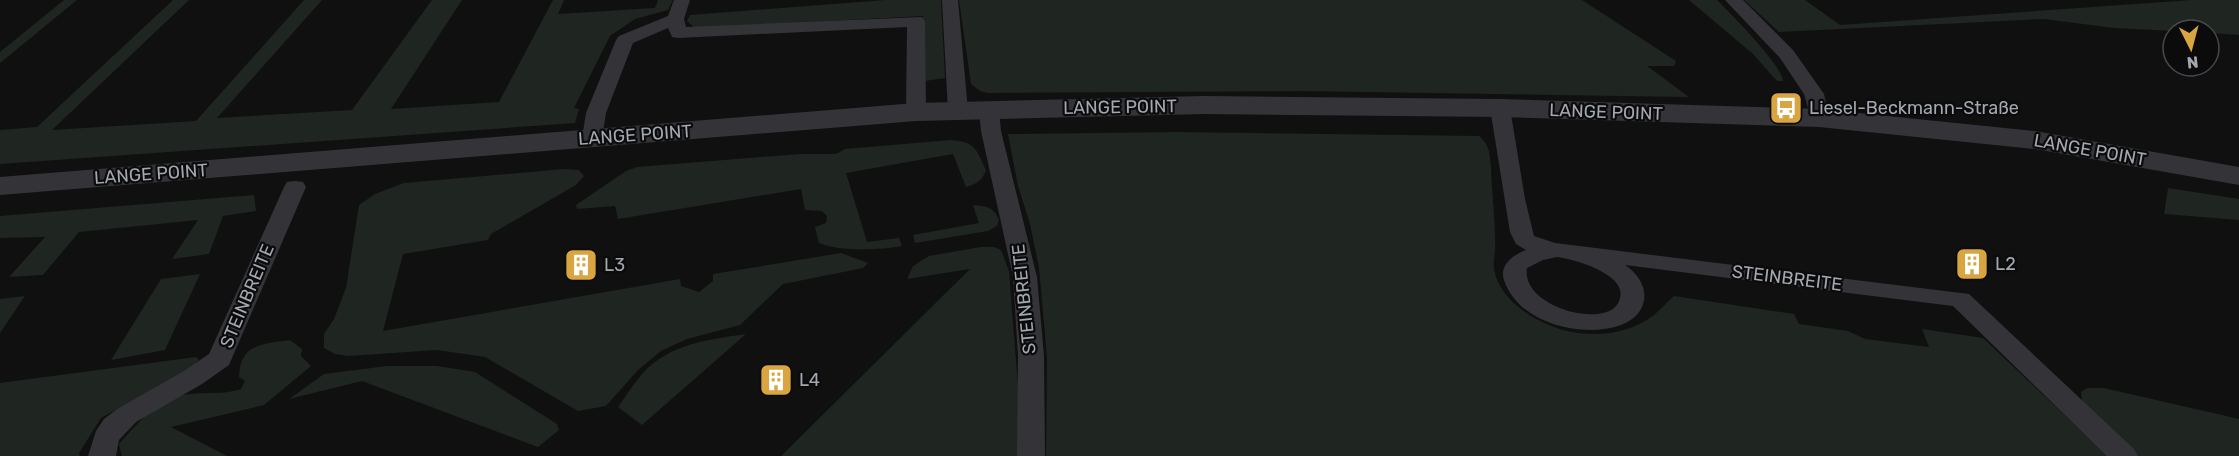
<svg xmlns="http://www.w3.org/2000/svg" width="2239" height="456" viewBox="0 0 2239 456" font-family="Rubik,sans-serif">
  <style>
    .green { fill: #1f2520 }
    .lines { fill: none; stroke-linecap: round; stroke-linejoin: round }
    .service { fill: #343438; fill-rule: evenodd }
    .minor { fill: #343438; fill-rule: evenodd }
    .labels { text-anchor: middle; stroke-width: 4.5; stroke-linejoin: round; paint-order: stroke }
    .street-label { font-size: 18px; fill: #a3a7b0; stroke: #0b0b0c }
    .poi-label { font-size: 18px; fill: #a3a7b0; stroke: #0b0b0c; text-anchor: start }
  </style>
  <rect width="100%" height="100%" fill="#101011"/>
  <path class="green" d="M 64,0 L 77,0 L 0,63 L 0,52 Z
    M 173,0 L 189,0 L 52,130 L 196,121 L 304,0 L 322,0 L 217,118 L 352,110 L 432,0 L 462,0 L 391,109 L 499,102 L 553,0 L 564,0 L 558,14 L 655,8 L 658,0 L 673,0 L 668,10 L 635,19 L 610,36 L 574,108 L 579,109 L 575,123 L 0,164 L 0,130 L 37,127 Z
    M 885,0 L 941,0 L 945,78 L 925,81 L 923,16 L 695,28 L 687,21 L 690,15 Z
    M 959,0 L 1582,0 L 1676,61 L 1674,66 L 1647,66 L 1689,97 L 1301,91 L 988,93 L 980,91 L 971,84 Z
    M 1689,0 L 1717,0 C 1731,14 1782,65 1783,81 L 1777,81 L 1753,54 Z
    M 1744,0 L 1805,0 L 1840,25 L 2192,0 L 2239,0 L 2239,35 L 2209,33 L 2209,30 L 2173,31 L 2114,28 L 2044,19 L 1779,32 Z
    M 1176,132 L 1479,136 C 1490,144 1490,156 1491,169 C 1492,193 1495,217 1495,242 C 1496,250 1493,260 1494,269 C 1499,300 1535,322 1563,330 C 1593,338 1628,335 1654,315 C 1661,309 1667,302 1674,296 L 1794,314 L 1799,324 L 1848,331 L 1865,339 L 1929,347 L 1922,329 L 1983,338 L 2108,456 L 1046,456 L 1047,357 L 1039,268 L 1030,224 L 1018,186 L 1008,134 Z
    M 951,140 C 976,142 976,149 986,170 C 982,181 976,184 966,187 L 953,154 L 846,173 L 867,242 L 899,238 L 902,246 C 880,250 840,252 819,243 L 815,227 L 826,223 L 827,216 L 822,211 L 805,210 L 801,189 L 618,219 L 615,206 L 577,209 L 576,205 L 626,171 L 637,167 L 800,154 L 836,154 L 845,149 Z
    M 564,169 L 579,170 L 584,176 L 576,185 L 491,234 L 488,240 L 403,254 L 383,331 L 680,279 L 681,286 L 699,292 L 713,281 L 713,274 L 841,253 L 868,263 L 863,268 L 783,284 L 740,325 L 687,339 L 661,351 L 638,370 L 606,406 L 578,411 L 485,357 L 437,350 L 348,356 L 335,354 L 324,348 L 324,334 L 334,319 L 346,288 L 359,205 L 375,194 L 404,183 Z
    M 2168,188 L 2239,199 L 2239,220 L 2164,214 Z
    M 254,195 L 256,211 L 223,216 L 209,254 L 172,259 L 198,220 L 79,232 L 43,275 L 9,277 L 45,237 L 0,238 L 0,216 Z
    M 973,205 C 986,206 994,207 999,220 L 997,226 L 988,231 L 915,243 L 913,235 L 979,223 Z
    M 981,247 L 994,247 L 1001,250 L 1009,271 L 1018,387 L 1019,456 L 781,456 L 970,269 L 907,279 L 913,266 L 929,256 Z
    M 200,274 L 165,350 L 111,360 L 161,279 Z
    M 25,296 L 0,333 L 0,299 Z
    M 746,334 L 642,425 L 618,407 C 626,396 634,383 643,373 C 669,344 710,339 746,334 Z
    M 290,340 L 302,349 L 301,356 L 311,366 L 264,405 L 171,427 L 227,456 L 122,456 L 119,444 C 138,423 159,397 190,394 C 207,392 224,395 241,389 L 245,381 L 239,377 C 240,343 263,344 290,340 Z
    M 196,357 L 199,360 L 190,369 L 101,418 L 79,453 L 80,456 L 0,456 L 0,383 Z
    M 387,366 L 437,366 L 475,372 L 557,424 L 559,430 L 538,447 L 362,381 L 289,399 L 324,374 Z
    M 2087,388 L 2104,388 L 2239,419 L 2239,456 L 2136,456 L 2082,402 L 2081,392 Z"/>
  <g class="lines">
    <path class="service" d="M 674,0 L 690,0 L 684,19 L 686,27 L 922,17 L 925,21 L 926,112 L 923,116 L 909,116 L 906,112 L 907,27 L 678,38 L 672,37 L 668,28 L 633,43 L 606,113 L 602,138 L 599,142 L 585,142 L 582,138 L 586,113 L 616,40 L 619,36 L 668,16 Z
      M 942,0 L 958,0 L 968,111 L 965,115 L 951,115 L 948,111 Z
      M 1725,0 L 1743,0 L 1793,50 L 1824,94 L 1829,118 L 1826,122 L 1812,122 L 1804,94 L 1780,58 Z
      M 1500,102 L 1507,104 L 1510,108 L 1525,199 L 1534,236 L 1555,243 L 1969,294 L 2134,449 L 2138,456 L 2107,456 L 1953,306 L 1625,265 C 1651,282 1652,313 1621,325 C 1581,339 1518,323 1504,280 C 1499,265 1513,255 1526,250 L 1516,244 L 1510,232 L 1490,108 L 1493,104 ZM 1557,257 C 1574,259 1627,274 1620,298 C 1619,302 1617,306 1613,309 C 1589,325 1521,303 1527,268 L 1543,260 Z
      M 989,104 L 996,106 L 999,110 L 1001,131 L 1037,277 L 1044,356 L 1045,456 L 1017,456 L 1018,356 L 1013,277 L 981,131 L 979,110 L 982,106 Z
      M 295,181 L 303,182 L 306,187 L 229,365 L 202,384 L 136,422 L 119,440 L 116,456 L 88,456 L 96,431 L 104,419 L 117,409 L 184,371 L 209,354 L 284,187 L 287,182 Z"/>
    <path class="minor" d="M 1204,96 L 1500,99 L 1819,109 L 2035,131 L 2239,167 L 2239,185 L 2035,149 L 1819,127 L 1500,117 L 1204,114 L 916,121 L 0,195 L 0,177 L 916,103 Z"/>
  </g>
  <defs>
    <g id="bus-square" transform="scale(1.725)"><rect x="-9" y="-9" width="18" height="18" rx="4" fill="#d9a541" stroke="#0b0b0c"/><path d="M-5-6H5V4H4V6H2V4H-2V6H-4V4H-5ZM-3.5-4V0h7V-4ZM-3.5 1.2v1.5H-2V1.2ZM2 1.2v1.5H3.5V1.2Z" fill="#fff"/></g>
    <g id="building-square" transform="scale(1.725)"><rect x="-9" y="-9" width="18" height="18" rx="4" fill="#d9a541" stroke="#0b0b0c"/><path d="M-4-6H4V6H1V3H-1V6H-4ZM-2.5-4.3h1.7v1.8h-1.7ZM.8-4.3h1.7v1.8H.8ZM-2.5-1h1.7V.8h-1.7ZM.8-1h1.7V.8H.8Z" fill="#fff"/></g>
  </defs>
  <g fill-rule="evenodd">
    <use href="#bus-square" x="1786" y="108"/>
    <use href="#building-square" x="1972" y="264"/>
    <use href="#building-square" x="581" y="265"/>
    <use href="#building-square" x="776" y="380"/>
  </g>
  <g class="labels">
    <g class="street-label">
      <text transform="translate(1120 107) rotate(-1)" y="6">LANGE POINT</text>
      <text transform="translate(1606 112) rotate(2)" y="6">LANGE POINT</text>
      <text transform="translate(635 135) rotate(-4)" y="6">LANGE POINT</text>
      <text transform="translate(2090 150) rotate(10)" y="6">LANGE POINT</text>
      <text transform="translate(151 174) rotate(-4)" y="6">LANGE POINT</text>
      <text transform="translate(1787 278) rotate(7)" y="6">STEINBREITE</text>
      <text transform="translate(247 296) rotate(-67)" y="6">STEINBREITE</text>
      <text transform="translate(1024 299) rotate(-96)" y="6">STEINBREITE</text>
    </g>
    <g class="poi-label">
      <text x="1809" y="114">Liesel-Beckmann-Straße</text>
      <text x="1995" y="270">L2</text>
      <text x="604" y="271">L3</text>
      <text x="799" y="386">L4</text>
    </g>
  </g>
  <g transform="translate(2191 48) rotate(174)"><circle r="28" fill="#0b0b0c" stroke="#48494e" stroke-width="1.5"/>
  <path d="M0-4.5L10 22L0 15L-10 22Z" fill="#d9a541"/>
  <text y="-9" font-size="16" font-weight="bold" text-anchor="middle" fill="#a3a7b0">N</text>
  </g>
</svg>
